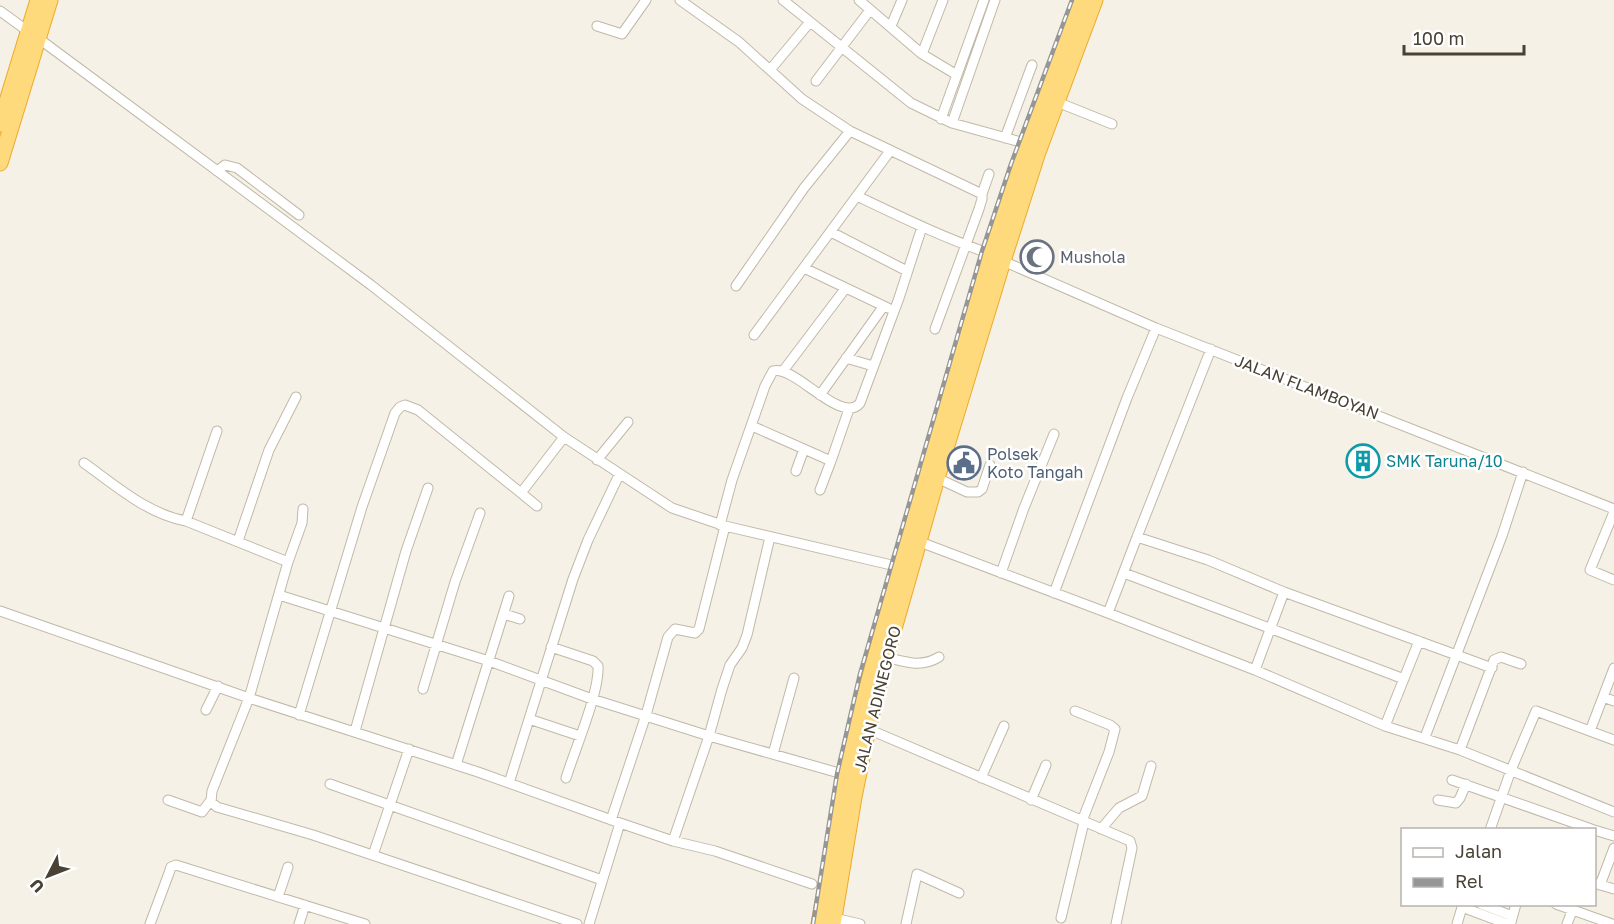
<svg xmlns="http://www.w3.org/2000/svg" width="1614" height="924" viewBox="0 0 1614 924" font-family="'Golos Text',sans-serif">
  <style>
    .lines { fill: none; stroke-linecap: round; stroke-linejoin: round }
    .minor-casing { stroke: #c1b9a7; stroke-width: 11 }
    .trunk-casing { stroke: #eeaa27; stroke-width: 17 }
    .minor { stroke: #fff; stroke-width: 9 }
    .trunk { stroke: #ffda7d; stroke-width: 15 }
    .rail-casing { stroke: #969696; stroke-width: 4.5 }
    .rail { stroke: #fff; stroke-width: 2; stroke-dasharray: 7; stroke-linecap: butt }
    .labels { text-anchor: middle; stroke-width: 5; stroke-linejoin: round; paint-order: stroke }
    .worship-label { font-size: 16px; fill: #5b616d; stroke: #fff; text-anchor: start }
    .street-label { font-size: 16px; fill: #484134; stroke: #fff }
    .service-label { font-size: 16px; fill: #4e5e75; stroke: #fff; text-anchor: start }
    .culture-label { font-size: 16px; fill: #0d838f; stroke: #fff; text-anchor: start }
  </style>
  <rect width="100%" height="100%" fill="#f5f1e6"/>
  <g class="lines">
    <g class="minor-casing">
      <path id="minor" d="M 680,0 L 739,42 L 770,70 L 810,22
        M 783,0 L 911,103 L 952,123 L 1028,144
        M 859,0 L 922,54 L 957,75
        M 0,11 L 29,32
        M 597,26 L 622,34 L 646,0
        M 891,26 L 902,0
        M 38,38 L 371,285 L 564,437 L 672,508 L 725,526 L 900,567
        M 922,54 L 943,0
        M 770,70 L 802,99 L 850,131 L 982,194 L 982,199 L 979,209 L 935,329
        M 816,81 L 870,10
        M 1057,102 L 1112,124
        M 941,119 L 984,0
        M 952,123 L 995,0
        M 1005,138 L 1032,65
        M 217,171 L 225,165 L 237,168 L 299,215
        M 982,194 L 989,174
        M 857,196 C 901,217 944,238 991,254
        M 831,232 L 907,271
        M 1003,261 L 1156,328 L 1614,509
        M 804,268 L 888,308
        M 736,286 L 804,188 L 850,131
        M 754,335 L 890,151
        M 846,358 L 873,366
        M 783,371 L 845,289
        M 820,395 L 883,307
        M 752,426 L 831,461 L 849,409
        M 597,460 L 628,422
        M 84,463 C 115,485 147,514 186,521 L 288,562
        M 796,471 L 804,449
        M 937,478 L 967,492 L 978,492 L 982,489 L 990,465
        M 820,490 L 831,461
        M 537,506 L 521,493 L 564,437
        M 303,509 L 302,523 L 288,562 L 249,698 L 212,791 L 211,802 L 217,807 L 313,835 L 577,924
        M 1614,512 L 1590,570 L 1614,580
        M 186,521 L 217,431
        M 720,525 L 732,480 L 765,386 L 773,371 C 794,364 842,426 860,403 L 899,298 L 922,227
        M 1137,537 L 1211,349
        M 238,541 L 269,450 L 296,397
        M 920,542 L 1108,613 L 1255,670 L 1385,726 L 1460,750 L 1614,812
        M 1001,573 L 1024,508 L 1054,434
        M 1124,573 L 1404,679
        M 1054,593 L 1127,398 L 1156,328
        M 279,595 L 489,661 L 592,699 L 709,736 L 846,775
        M 0,611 L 249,698 L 478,772 L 620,823 L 673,841 L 715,851 L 812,884
        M 1108,613 L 1137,537 L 1208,560 L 1284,592 L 1492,668
        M 504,614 L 520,619
        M 551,647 L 593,661 L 598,666 C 600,691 574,752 566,778
        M 886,657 C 905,662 921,668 939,657
        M 1255,670 L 1284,592
        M 423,689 L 455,582 L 480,513
        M 1603,697 L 1614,701
        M 206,710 L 218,686
        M 1075,711 L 1110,725 L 1115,729 L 1109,752 L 1082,821
        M 299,715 L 362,507 L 395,413 L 400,407 L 405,405 L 418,410 L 521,493
        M 529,719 L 580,736
        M 1385,726 L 1419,641
        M 868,729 L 1130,841 L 1132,848 L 1116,924
        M 355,731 L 406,551 L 428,488
        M 1590,731 L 1614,668
        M 1425,737 L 1502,536 L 1523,472
        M 1460,750 L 1494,660 L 1501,657 L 1521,664
        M 773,754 L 794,678
        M 456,765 L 509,596
        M 981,778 L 1004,726
        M 1452,780 L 1594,830
        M 509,783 L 573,579 L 588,540 L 619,475
        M 330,784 L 602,880
        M 168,800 L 202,812 L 211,800
        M 1031,800 L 1046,765
        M 1438,800 L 1456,803 L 1460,798 L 1466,784
        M 611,820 L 646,715 L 668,637 L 675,629 L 695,633 L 699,629 L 725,526
        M 1101,829 L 1119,808 L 1142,796 L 1151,766
        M 1490,830 L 1511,770 L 1536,711 L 1614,740
        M 1594,830 L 1614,836
        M 673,841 L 709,736 L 722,689 L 730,665 L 742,648 L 747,635 L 770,537
        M 373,855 L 409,749
        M 1597,884 L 1614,889
        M 1600,885 L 1614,848
        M 278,897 L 288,867
        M 1481,904 L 1512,916
        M 1556,904 L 1612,924
        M 1462,907 L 1507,924
        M 834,918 L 860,924
        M 1061,918 L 1084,822
        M 1511,922 L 1516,904
        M 150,924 L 169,873 L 171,867 L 176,865 L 365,924
        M 299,924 L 305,905
        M 589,924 L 620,823
        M 906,924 L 917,874 L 959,893
        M 1457,924 L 1463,904
        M 1567,924 L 1572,911"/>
    </g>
    <g class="trunk-casing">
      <path id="trunk" d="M 0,124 L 38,0
        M 0,163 L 50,0
        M 819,924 L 846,775 L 860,713 L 900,567 L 991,254 L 1016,176 L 1080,0
        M 833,924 L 854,797 L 868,729 L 886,657 L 937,478 L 1003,261 L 1038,152 L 1095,0"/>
    </g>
    <use href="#minor" class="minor"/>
    <use href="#trunk" class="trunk"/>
    <g class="rail-casing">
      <path id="rail" d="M 813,924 L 837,774 L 860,674 L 982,251 L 1011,164 L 1072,0"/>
    </g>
    <use href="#rail" class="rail"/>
  </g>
  <defs>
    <g id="mosque-ring" transform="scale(1.725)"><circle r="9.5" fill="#fff" stroke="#6b7280" stroke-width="1.5"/><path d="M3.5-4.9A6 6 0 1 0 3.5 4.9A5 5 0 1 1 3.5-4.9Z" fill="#6b7280"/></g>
    <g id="building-ring" transform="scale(1.725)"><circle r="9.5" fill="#fff" stroke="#0f9aa8" stroke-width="1.5"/><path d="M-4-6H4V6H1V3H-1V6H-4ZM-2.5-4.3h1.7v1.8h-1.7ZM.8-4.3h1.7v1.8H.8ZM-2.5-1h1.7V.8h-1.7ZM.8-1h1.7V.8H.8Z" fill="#0f9aa8"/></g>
    <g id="civic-ring" transform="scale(1.725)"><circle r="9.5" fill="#fff" stroke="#5c6f8a" stroke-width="1.5"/><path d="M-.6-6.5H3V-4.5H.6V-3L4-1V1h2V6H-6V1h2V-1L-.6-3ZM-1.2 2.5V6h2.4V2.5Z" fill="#5c6f8a"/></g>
  </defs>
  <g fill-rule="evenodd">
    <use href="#mosque-ring" x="1037" y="257"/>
    <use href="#building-ring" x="1363" y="461"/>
    <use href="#civic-ring" x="964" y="463"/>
  </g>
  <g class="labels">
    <g class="worship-label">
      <text x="1060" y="263">Mushola</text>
    </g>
    <g class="street-label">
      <text transform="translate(1307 387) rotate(21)" y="6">JALAN FLAMBOYAN</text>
      <text transform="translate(877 699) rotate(-76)" y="6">JALAN ADINEGORO</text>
    </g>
    <g class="service-label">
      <text x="987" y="460">Polsek<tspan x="987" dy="18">Koto Tangah</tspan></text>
    </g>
    <g class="culture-label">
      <text x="1386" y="467">SMK Taruna/10</text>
    </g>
  </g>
  <rect x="1401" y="828" width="195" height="78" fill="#ffffff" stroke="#b6b3ae" stroke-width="1.5"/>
  <rect x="1413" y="848" width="30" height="9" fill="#ffffff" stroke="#b6b3ae" stroke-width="1.5"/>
  <text x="1455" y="858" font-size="18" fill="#484134">Jalan</text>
  <rect x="1413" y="878" width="30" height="9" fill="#969696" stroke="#b6b3ae" stroke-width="1.5"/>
  <text x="1455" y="888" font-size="18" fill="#484134">Rel</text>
  <g transform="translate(48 876) rotate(228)" stroke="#ffffff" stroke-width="4.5" paint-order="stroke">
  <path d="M0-4.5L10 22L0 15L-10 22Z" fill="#484134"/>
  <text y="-9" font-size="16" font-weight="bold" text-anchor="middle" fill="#484134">U</text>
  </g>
  <path d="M1404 45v9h120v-9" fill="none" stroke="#484134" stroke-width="3"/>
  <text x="1413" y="45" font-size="18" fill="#484134" stroke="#ffffff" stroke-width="4.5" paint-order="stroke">100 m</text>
</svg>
